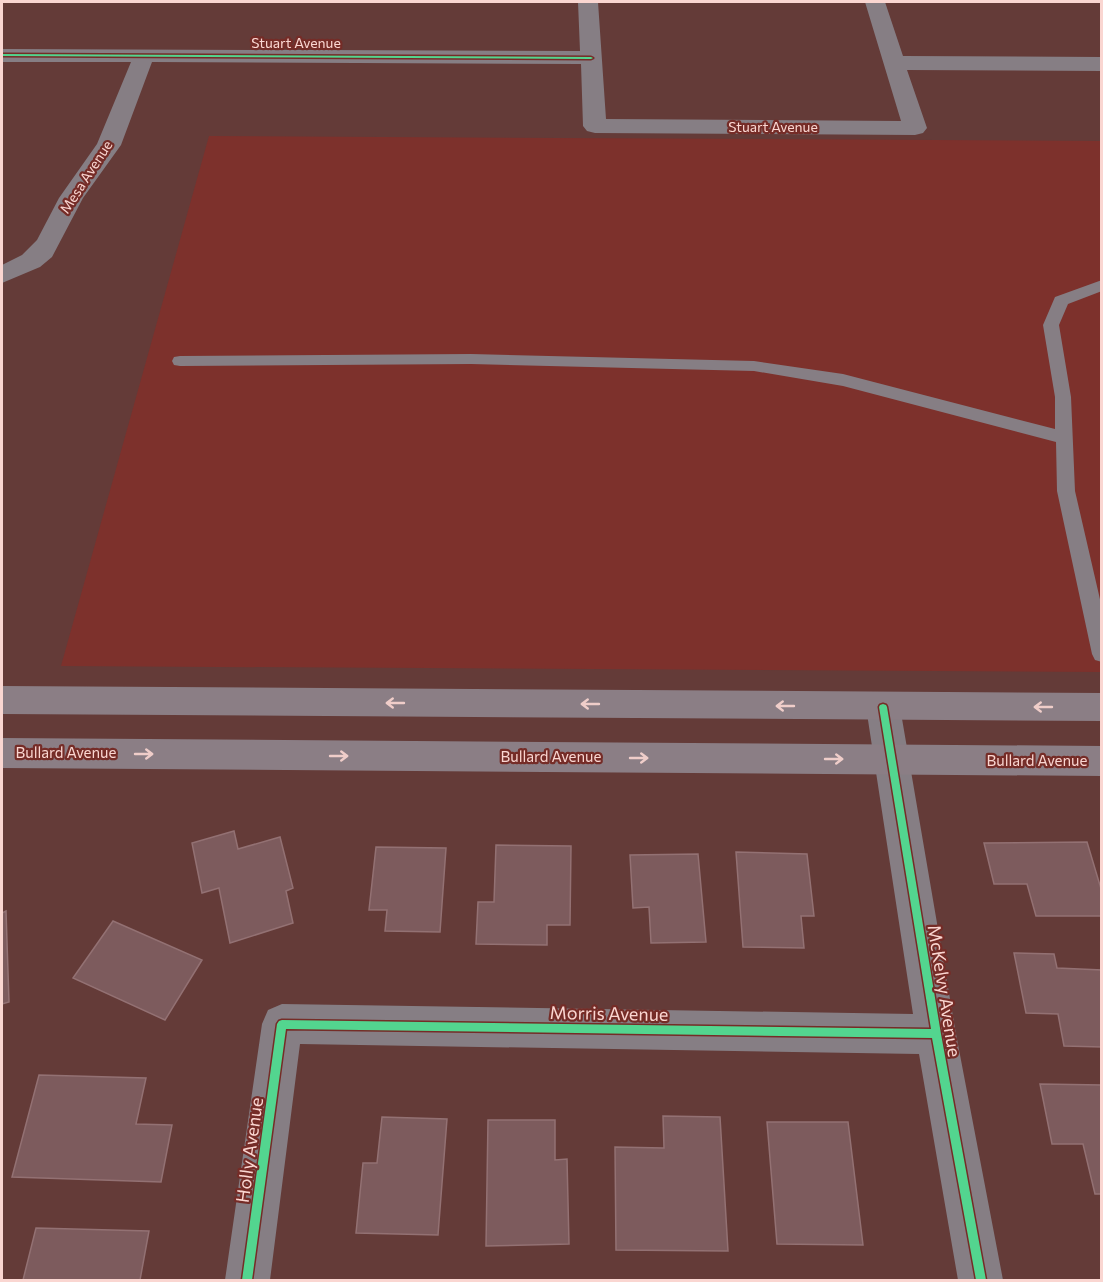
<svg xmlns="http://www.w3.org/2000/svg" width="1103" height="1282" viewBox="0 0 1103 1282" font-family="Commissioner,sans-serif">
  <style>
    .built { fill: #7d312c }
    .building { fill: #7d5b5d; stroke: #937173; stroke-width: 1.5 }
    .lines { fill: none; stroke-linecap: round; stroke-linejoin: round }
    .service { fill: #867e84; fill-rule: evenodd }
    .minor { fill: #867e84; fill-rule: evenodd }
    .secondary { fill: #8b7e85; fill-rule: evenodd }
    .cycleway-casing { stroke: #752c27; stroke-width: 3 }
    .cycleway { fill: #53d58f; fill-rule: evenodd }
    .oneway { stroke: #efcdc9 }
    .labels { text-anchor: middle; stroke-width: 4.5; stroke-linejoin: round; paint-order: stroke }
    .far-street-label { font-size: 14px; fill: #fad6d1; stroke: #752c27 }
    .street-label { font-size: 15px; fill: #fad6d1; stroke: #752c27 }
    .near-street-label { font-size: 18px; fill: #fad6d1; stroke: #752c27 }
  </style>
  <rect width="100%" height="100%" fill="#643b38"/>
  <path class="built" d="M 209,136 L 1101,141 L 1101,672 L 61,666 Z"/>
  <path class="building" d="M 234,831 L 238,849 L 280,837 L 293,888 L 286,891 L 293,923 L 230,943 L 219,888 L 202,893 L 192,843 Z
    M 1087,842 L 1102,892 L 1102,916 L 1036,916 L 1027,884 L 994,884 L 984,843 Z
    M 496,845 L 571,846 L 570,925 L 547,925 L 547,945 L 476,944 L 478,902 L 494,902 Z
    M 376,847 L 446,848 L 440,932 L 385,931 L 387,910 L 369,910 Z
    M 736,852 L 807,854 L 814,916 L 801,916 L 804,948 L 743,947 Z
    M 698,854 L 706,942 L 651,943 L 649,907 L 633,908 L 630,855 Z
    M 6,911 L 9,1002 L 2,1004 L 2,913 Z
    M 113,921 L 202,960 L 165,1020 L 73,978 Z
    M 1014,953 L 1054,954 L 1057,968 L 1102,970 L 1102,1047 L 1064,1046 L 1058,1014 L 1026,1013 Z
    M 39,1075 L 146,1078 L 136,1124 L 172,1125 L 161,1182 L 12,1177 Z
    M 1040,1084 L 1102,1085 L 1102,1194 L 1095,1194 L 1083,1144 L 1052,1144 Z
    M 663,1116 L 720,1117 L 728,1251 L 616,1250 L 615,1147 L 664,1148 Z
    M 382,1117 L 447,1119 L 438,1235 L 356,1233 L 363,1163 L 377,1163 Z
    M 488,1120 L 555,1120 L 555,1160 L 567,1159 L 569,1244 L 486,1246 Z
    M 767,1122 L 848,1122 L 863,1245 L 777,1244 Z
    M 36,1228 L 149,1231 L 140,1280 L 23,1280 Z"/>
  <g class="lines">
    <path class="service" d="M 1102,280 L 1102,291 L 1068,304 L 1059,325 L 1071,397 L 1075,491 L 1102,608 L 1102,662 L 1095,660 L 1092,654 L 1057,491 L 1056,442 L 843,386 L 754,371 L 471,364 L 180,366 L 174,365 L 172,361 L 174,357 L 180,356 L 471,354 L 754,361 L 843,374 L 1055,429 L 1055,397 L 1043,325 L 1055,297 Z"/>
    <path class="minor" d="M 578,2 L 598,2 L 606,119 L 901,121 L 865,2 L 885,2 L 903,56 L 1102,57 L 1102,71 L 907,70 L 927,128 L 923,133 L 915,135 L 595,133 L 587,131 L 583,126 L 581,64 L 152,62 L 121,145 L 83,198 L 52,257 L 40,267 L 2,283 L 2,265 L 22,255 L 37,240 L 59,198 L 97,144 L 131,62 L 2,62 L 2,49 L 580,51 Z
      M 883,693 L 895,697 L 900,707 L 956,1034 L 1003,1280 L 958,1280 L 919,1054 L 300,1044 L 270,1280 L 225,1280 L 262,1024 L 268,1010 L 282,1004 L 913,1014 L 866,707 L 871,697 Z"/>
    <path class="secondary" d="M 2,686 L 1102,693 L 1102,721 L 2,714 Z
      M 2,738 L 1102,746 L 1102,776 L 2,768 Z"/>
    <g class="cycleway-casing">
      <path id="cycleway" d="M 2,54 L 591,57 L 593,58 L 591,59 L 2,56 Z
        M 883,704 L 886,705 L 887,707 L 941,1034 L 986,1280 L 976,1280 L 932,1038 L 286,1029 L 252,1280 L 242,1280 L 277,1024 L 279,1021 L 282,1020 L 931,1029 L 879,707 L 880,705 Z"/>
    </g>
    <use href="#cycleway" class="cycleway"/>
  </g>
  <defs><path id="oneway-shaft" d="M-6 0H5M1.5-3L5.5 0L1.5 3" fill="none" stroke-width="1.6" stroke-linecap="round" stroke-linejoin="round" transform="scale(1.5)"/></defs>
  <g class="oneway">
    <use href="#oneway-shaft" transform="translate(395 703) rotate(-180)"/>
    <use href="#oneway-shaft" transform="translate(590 704) rotate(-180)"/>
    <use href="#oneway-shaft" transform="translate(785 706) rotate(-180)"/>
    <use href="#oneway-shaft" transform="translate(1043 707) rotate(-180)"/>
    <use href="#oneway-shaft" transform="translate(144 754)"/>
    <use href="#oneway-shaft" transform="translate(339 756)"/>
    <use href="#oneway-shaft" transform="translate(639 758)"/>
    <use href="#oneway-shaft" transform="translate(834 759)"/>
  </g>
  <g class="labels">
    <g class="far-street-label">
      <text x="296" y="48">Stuart Avenue</text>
      <text x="773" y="132">Stuart Avenue</text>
      <text transform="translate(86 177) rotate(-57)" y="5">Mesa Avenue</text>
    </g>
    <g class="street-label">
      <text x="66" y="758">Bullard Avenue</text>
      <text x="551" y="762">Bullard Avenue</text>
      <text x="1037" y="766">Bullard Avenue</text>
    </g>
    <g class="near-street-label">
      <text transform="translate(944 991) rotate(81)" y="6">McKelvy Avenue</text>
      <text transform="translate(609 1014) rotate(1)" y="6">Morris Avenue</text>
      <text transform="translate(250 1150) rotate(-82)" y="6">Holly Avenue</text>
    </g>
  </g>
  <rect width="1103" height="1282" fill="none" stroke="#fad6d1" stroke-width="6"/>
</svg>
